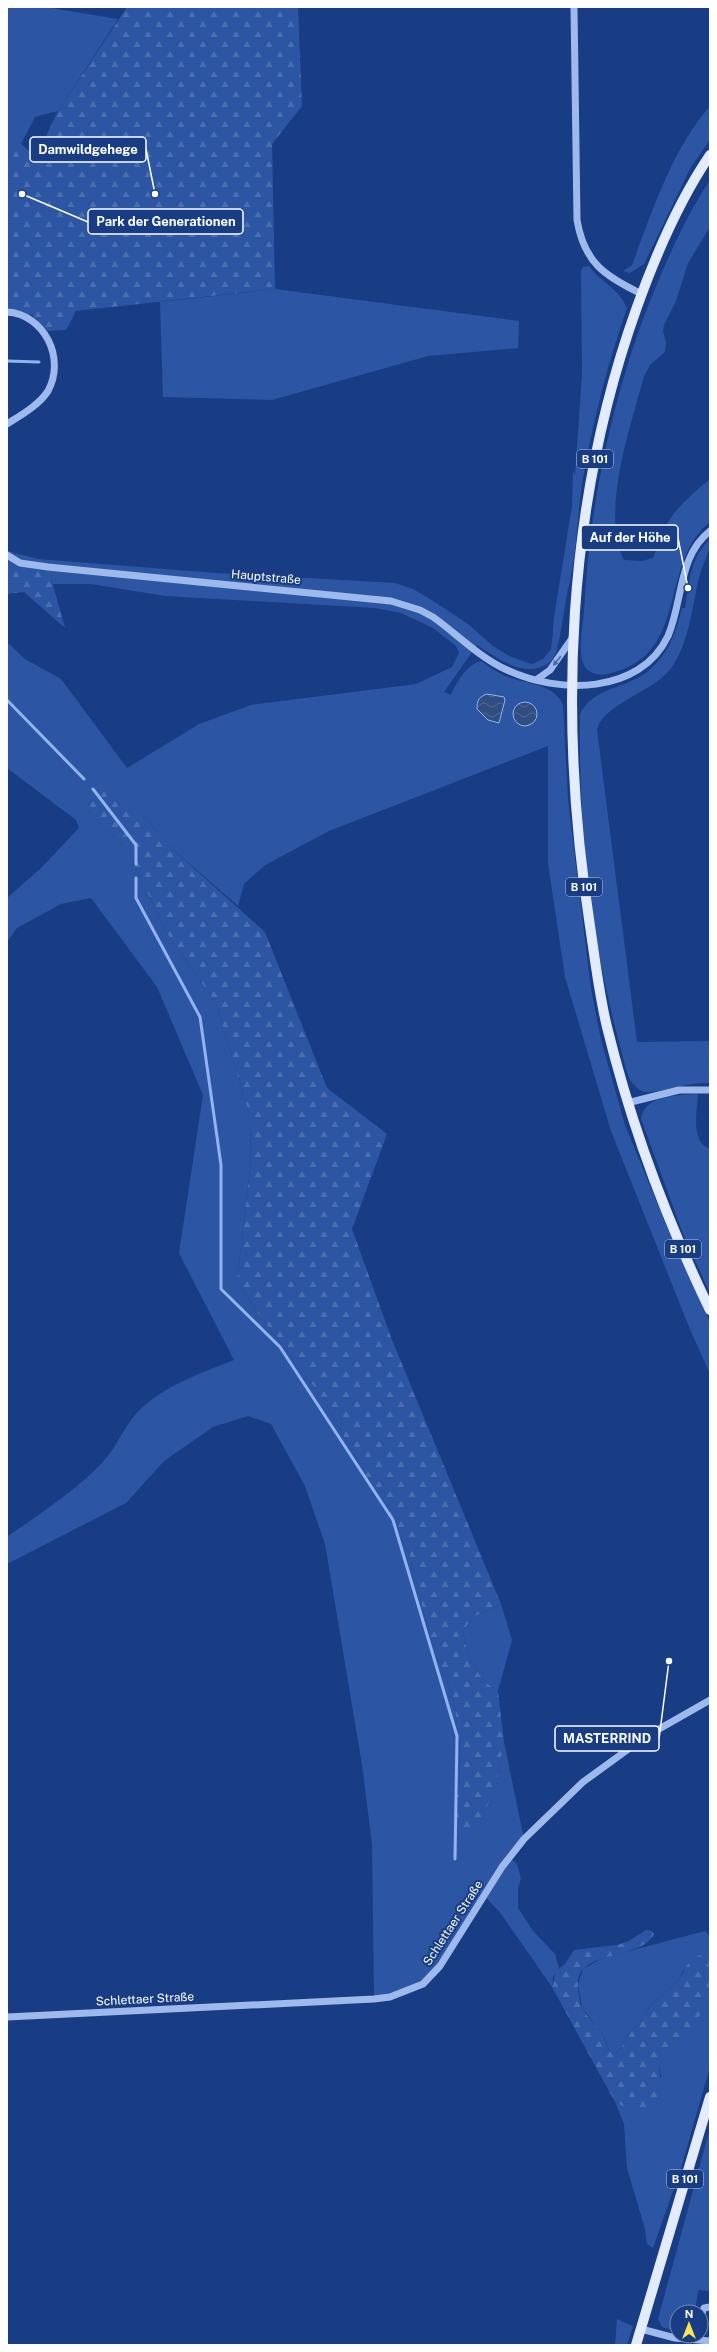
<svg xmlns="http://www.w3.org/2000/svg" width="717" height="2352" viewBox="0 0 717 2352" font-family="'Public Sans',sans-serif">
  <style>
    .green { fill: #2c55a3 }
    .forest { fill: url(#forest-firs) }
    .water { fill: url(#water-waves); stroke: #91b3ee }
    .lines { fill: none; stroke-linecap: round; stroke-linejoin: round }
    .stream { stroke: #91b3ee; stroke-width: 3 }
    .minor { stroke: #9eb9ec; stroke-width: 7 }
    .major { stroke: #e3ebff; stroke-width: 10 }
    .oneway { fill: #4868a8 }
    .labels { text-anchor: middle; stroke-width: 4; stroke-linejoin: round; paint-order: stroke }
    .shield { fill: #193d84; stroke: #bac5da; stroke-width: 1 }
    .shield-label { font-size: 11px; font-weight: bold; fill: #fff }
    .street-label { font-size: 12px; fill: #fff; stroke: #193d84 }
    .leader { fill: none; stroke: #fff; stroke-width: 1.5 }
    .callout-dot { fill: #fff; stroke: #193d84; stroke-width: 1.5 }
    .callout { fill: #193d84; stroke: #fff; stroke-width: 1.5 }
    .callout-label { font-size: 13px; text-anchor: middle; font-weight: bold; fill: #fff }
  </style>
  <defs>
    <pattern id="forest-firs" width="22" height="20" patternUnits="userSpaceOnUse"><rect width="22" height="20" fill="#2c55a3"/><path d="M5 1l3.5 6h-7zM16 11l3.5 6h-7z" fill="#4c6eb1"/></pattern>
    <pattern id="water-waves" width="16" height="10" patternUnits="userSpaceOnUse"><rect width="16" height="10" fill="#324d82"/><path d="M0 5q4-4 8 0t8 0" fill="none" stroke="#516895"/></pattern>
  </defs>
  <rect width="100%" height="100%" fill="#193d84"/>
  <path class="green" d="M 7,7 L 45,7 L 118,19 L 58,111 L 35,117 L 21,144 L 16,142 L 7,300 Z
    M 710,106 L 710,140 L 691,167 L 644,264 L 630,273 L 623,271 L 632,265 C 652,212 672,149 710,106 Z
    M 710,180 L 710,227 L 688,263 L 676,301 L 664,325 L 663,331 L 666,343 L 665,352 L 650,365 L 644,376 C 631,425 600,514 624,560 L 642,561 L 653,558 C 657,549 659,538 664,529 C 674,509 693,493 710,479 L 710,522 C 658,563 690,655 611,673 C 601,676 587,675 583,663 C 578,649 583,627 584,612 C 589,510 610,407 646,311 C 664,266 683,221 710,180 Z
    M 589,266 C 601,283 618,287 627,308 C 607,365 592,424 582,484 C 577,519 577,555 568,589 C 565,602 559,654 553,659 C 530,683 498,659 477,645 L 444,692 L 451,695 C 456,683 467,664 481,661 C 489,667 498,673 508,677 C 526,684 555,684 563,705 L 568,800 L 591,989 L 601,1040 L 625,1125 L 674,1244 L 710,1322 L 710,1374 L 689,1327 L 611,1131 L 565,977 L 548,863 L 548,746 L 329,831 L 265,865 L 244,884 L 238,906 L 169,846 L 141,813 L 87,810 L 128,851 L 166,932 L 216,1003 L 250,1117 L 251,1161 L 237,1280 L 258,1313 L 322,1397 L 409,1553 L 430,1638 L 453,1696 L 461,1756 L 455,1818 L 496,1786 L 504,1742 L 524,1839 L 510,1858 L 517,1864 L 521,1878 L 518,1889 L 518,1908 L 533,1931 L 555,1954 L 559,1968 L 553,1977 L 552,1987 L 499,1911 L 484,1896 L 423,1984 L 374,1999 L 372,1844 L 362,1765 L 325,1544 L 305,1486 L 271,1424 L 248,1416 L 213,1427 L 164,1461 L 126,1503 L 7,1564 L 7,1537 C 40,1513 81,1488 107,1457 C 118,1444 124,1427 136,1414 C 160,1387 201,1373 234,1360 L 179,1253 L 203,1095 L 157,987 L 91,898 L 61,904 L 17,928 L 7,942 L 7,898 L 41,868 L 79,828 L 76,820 L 7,768 L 7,642 L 25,659 L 61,679 L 127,768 L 199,724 L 251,705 L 416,684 L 452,667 L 459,653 L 456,646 L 433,628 L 401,613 L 375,608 L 165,596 L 91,584 L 53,584 L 48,568 L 20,563 L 7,555 L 7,551 L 38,559 L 216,573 L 395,583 L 413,589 L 427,597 L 468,624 L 493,646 L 511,657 L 532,664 L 543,659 L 551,649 L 552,642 L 554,617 L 572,506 L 573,470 L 575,475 L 582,375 L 581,271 L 583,267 Z
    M 275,289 L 519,321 L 518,348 L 428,356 L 272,400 L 163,397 L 160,302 Z
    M 710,539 C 710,552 704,561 700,574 C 692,604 689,651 666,674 C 647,693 602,706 597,730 L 637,1042 L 710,1041 L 710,1083 C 687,1082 669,1091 647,1092 C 644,1092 639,1090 636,1087 C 626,1079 624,1058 620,1046 C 591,939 578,824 580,714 C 593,689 619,689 641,676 C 667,660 675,635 682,608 L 685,608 C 690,582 689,559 710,539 Z
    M 698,1094 C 697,1112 690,1142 710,1149 L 710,1293 L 685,1239 L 641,1119 C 644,1095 679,1095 698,1094 Z
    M 501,1604 L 512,1640 L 498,1691 C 476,1678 466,1654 463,1630 L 475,1616 Z
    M 705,1931 L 710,1936 L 710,1954 L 703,1954 L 683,1971 L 678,1981 L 651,2005 L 639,2024 L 626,2037 L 622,2047 L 616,2053 L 610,2052 L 602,2033 L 582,2008 L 578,1984 L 583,1969 L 603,1958 Z
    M 710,1990 L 710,2067 L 681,2168 L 653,2248 L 647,2244 L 645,2229 L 627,2168 L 624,2124 L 615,2102 L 630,2110 L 661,2077 L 659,2065 C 677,2038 701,2023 710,1990 Z
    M 710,2128 L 710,2291 L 698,2290 L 695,2312 L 677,2312 L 677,2332 L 662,2327 L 658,2319 Z
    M 617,2319 L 633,2326 L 627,2345 L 615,2345 Z"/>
  <path class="forest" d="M 127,7 L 298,7 L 302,106 L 272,144 L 275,289 L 76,311 L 66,330 L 48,331 L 32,315 L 7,308 L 7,138 L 21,144 L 36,157 L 58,111 Z
    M 7,555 L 20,563 L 48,567 L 65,628 L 24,592 L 7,594 Z
    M 108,790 L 141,813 L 169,846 L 265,932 L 327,1088 L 387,1134 L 352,1229 L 392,1340 L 501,1604 L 475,1616 L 463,1630 C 466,1654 476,1678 498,1691 L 504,1742 L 496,1786 L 480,1822 L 474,1829 L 464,1833 L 456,1831 L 455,1818 L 461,1756 L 453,1696 L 430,1638 L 409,1553 L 322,1397 L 258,1313 L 237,1280 L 251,1161 L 250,1117 L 216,1003 L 166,932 L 128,851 L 87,810 L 89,795 Z
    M 646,1930 L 652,1931 L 654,1934 C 640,1962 575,1948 578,1987 C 579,1994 579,2003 582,2008 C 587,2017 596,2024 601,2032 C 605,2038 606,2045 610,2052 L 616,2053 L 622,2047 L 626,2037 L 639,2024 L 651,2005 L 678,1981 L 691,1959 L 703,1954 L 710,1954 C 710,1966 712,1980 710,1992 C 703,2022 676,2040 659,2065 L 662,2098 L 658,2108 L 647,2111 L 630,2110 L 615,2102 L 552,1987 L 556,1971 L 565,1964 L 574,1950 L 617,1945 L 629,1941 Z"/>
  <path class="water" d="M 487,694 L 504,697 L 505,700 L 499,723 L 488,720 L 477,709 C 477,700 479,697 487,694 Z
    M513 714a12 12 0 1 1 24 0a12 12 0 1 1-24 0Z"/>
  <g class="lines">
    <path class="stream" d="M 7,361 L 39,362
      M 7,700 L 84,779
      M 93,789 L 136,845 L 136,864
      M 136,878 L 136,898 L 200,1017 L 221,1165 L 221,1289 L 280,1347 L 393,1520 L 457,1736 L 455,1859"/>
    <path class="minor" d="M 574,7 L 577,220 C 584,262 604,276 642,294
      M 7,312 C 44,314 66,358 48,391 C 39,405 21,415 7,424
      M 7,555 L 20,563 L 48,567 L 391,601 L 420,610 L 433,617 C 457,634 480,658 507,670 C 558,694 640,695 668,636 C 683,601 678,556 710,531
      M 536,680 L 550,670 L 573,637
      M 627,1103 L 679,1090 L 710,1090
      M 7,2017 L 374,1999 L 390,1997 L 423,1984 L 440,1966 L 502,1867 L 524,1839 L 583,1782 L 645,1737 L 710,1700
      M 701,2316 L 704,2308 L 710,2307
      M 641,2329 L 675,2338 L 710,2341"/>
    <path class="major" d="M 710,155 C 678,202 656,254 637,307 C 566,504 558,720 590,926 C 595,959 599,994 607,1027 C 631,1125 666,1219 710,1310
      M 636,2345 L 710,2097"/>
  </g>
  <defs><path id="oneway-solid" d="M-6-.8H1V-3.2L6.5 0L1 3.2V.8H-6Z"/></defs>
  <use class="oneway" href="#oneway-solid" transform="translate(557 661) rotate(129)"/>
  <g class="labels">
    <g class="shield">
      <rect x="577" y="450" width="36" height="18" rx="3"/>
      <rect x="566" y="878" width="36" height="18" rx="3"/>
      <rect x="665" y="1240" width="36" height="18" rx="3"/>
      <rect x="667" y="2170" width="36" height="18" rx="3"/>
    </g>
    <g class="shield-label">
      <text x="595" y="463">B 101</text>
      <text x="584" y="891">B 101</text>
      <text x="683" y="1253">B 101</text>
      <text x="685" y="2183">B 101</text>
    </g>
    <g class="street-label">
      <text transform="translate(266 577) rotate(5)" y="4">Hauptstraße</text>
      <text transform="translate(453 1923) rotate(-57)" y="4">Schlettaer Straße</text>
      <text transform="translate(145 1999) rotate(-3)" y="4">Schlettaer Straße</text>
    </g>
  </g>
  <path class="leader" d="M155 194L146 149M22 194L88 222M688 588L678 538M669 1661L659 1739"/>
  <g class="callout-dot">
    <circle cx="155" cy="194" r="4"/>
    <circle cx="22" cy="194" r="4"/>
    <circle cx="688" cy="588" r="4"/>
    <circle cx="669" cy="1661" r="4"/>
  </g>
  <g class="callout">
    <rect x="30" y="137" width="116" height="25" rx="4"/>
    <rect x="88" y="209" width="155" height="25" rx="4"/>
    <rect x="581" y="525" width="97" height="25" rx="4"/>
    <rect x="555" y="1726" width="104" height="25" rx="4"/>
  </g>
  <g class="callout-label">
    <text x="88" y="154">Damwildgehege</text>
    <text x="166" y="226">Park der Generationen</text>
    <text x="630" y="542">Auf der Höhe</text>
    <text x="607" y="1743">MASTERRIND</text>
  </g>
  <rect width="717" height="2352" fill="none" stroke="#ffffff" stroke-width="16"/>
  <g transform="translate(689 2324)"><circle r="19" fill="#193d84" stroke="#758bb5"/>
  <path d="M0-3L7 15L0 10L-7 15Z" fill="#ffe059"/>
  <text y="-6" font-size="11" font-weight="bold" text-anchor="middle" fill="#ffffff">N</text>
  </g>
</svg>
